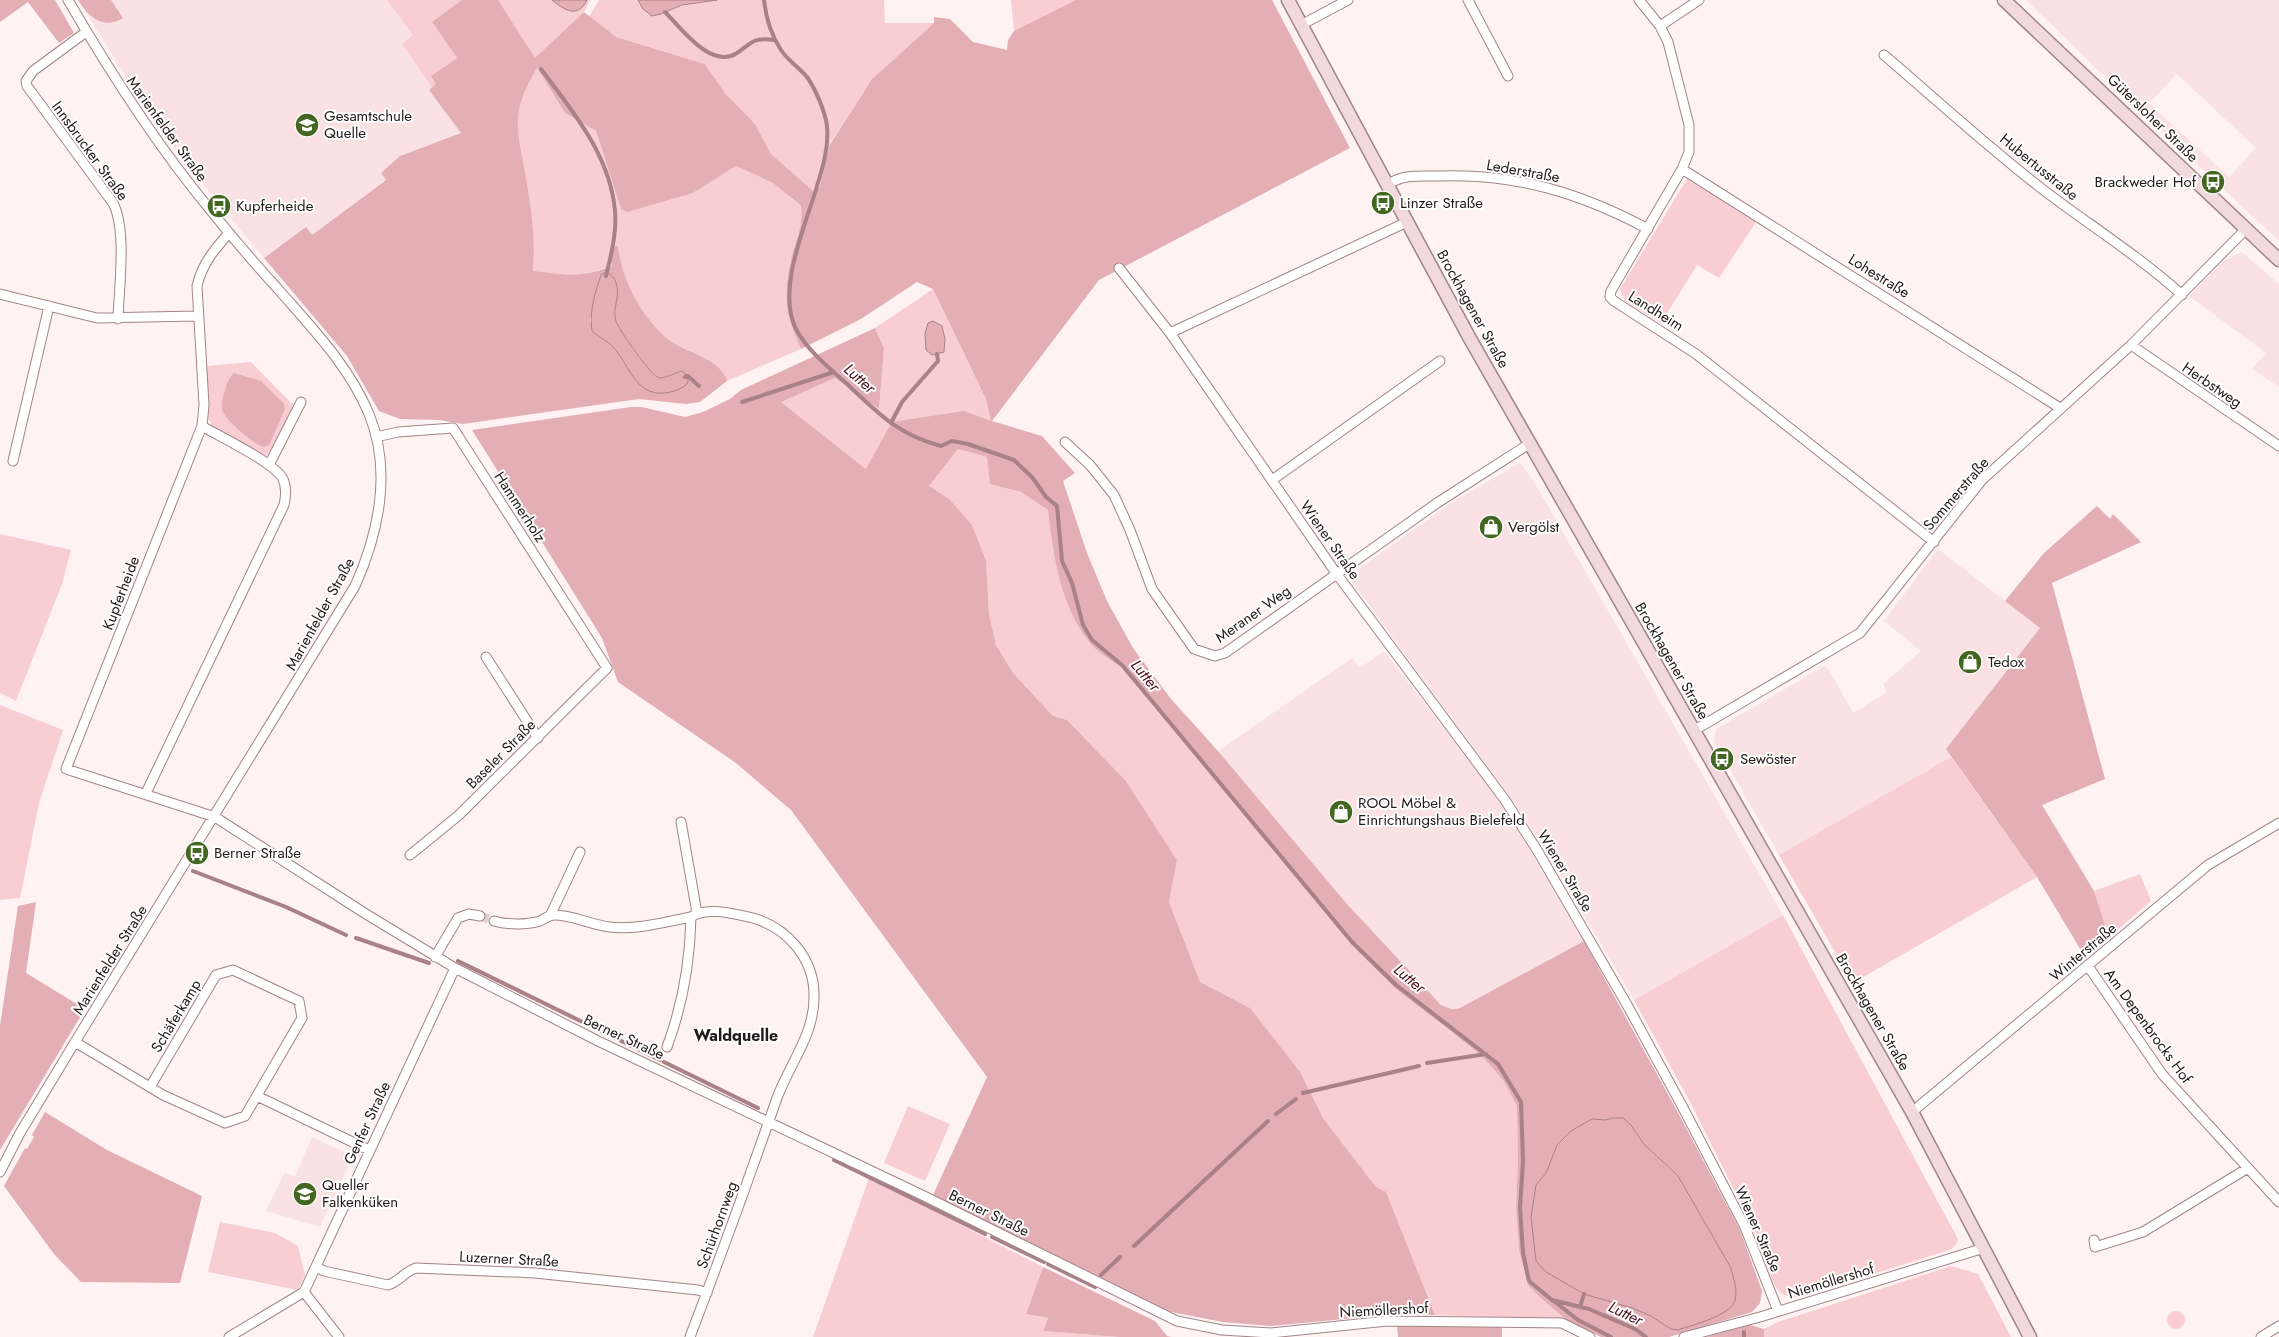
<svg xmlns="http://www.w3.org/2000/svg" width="2279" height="1337" viewBox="0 0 2279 1337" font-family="Jost,sans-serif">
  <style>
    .built { fill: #fae2e4; fill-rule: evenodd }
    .green { fill: #f8ced3 }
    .forest { fill: #e3aeb4; fill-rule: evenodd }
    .water { fill: #e3aeb4; stroke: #a98186 }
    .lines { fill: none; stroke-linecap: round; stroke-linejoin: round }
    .stream { stroke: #a98186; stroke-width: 4 }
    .street-tunnel { stroke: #ddd1d2; stroke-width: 9; stroke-dasharray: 9 4.5; stroke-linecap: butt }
    .street-casing { stroke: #a18588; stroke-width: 11 }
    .secondary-casing { stroke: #a18588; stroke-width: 15 }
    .street { stroke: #fff; stroke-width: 9 }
    .secondary { stroke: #f1d9dd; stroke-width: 12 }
    .labels { text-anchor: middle; stroke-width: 4; stroke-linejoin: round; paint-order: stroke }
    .poi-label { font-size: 15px; fill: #23191a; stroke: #fff; text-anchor: start }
    .street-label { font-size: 15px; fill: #23191a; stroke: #fff }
    .water-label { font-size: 16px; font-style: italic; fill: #4e101f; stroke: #fff }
    .neighbourhood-label { font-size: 16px; font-weight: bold; fill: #23191a; stroke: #fff }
  </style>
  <rect width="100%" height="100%" fill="#fef2f3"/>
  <path class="built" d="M 111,0 L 462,0 L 432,22 L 461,133 L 400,156 L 386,179 L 312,235 L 306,227 L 264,258 L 231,218 L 233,216 L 221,202 L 218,203 L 173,146 L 132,87 L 85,11 L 92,18 L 104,23 L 123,18 Z
    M 2026,0 L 2279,0 L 2279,241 L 2134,105 ZM 2177,74 L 2256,148 L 2229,177 L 2149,103 Z
    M 2242,252 L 2279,284 L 2279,387 L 2252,369 L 2266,353 L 2189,296 L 2226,258 L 2228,260 L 2233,256 Z
    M 1520,463 L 1533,480 L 1783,915 L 1634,1000 L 1544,848 L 1513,801 L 1352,582 L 1356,571 L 1454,501 Z
    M 1938,549 L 2040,628 L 1947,749 L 1951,757 L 1779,855 L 1714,742 L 1716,729 L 1826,665 L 1853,713 L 1887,692 L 1883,684 L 1921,651 L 1884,621 Z
    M 1384,651 L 1500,801 L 1584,941 L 1458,1009 L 1451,1009 L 1441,1005 L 1347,904 L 1218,751 L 1352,658 L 1360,668 Z
    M 312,1137 L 353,1156 L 320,1227 L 266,1211 L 285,1172 L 295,1177 Z"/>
  <path class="green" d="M 387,0 L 462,0 L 432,22 L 457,58 L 431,76 L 437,84 L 432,87 L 402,44 L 413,35 Z
    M 498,0 L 590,0 L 584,12 L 535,59 Z
    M 599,0 L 884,0 L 885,23 L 934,23 L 872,79 L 829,145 L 820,187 L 813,192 L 771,154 L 755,124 L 725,93 L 705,64 L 616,37 L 589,17 Z
    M 1011,0 L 1076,0 L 1014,31 Z
    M 537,68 L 565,113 L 596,131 L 621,209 L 693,193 L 736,166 L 773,183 L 801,207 C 803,228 797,236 792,255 C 783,296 784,311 801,349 L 727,381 C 721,358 686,353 669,340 C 641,318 622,281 618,246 L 613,265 C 580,278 567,275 533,272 C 536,237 531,206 525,172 C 522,154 517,136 518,118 C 519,99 528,84 537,68 Z
    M 1687,179 L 1756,222 L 1719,278 L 1697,265 L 1661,323 L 1625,301 L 1620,289 Z
    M 933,289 L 986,399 L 992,421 L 866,469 L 781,402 L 835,378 L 879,409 L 884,348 L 875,328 Z
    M 251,362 L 295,407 L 270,452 L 264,457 L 212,426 L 208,417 L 207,366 Z
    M 958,449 L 987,457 L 991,484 L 1021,492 L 1048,510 C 1053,555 1060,605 1089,642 C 1097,652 1111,660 1122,668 L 1354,947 L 1440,1024 L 1482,1056 L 1503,1080 L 1517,1106 L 1518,1161 L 1516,1207 L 1519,1250 L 1528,1285 L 1567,1320 L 1435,1315 L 1386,1193 L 1376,1187 L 1323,1118 L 1310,1095 L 1250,1008 L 1200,982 L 1169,902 L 1177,860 L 1126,781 L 1067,720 L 1053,716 L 1014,674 L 996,645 L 989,614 L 986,561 L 929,486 Z
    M 0,534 L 71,550 L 62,584 L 16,701 L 0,693 Z
    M 0,705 L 63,730 L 39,803 L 20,898 L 0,900 Z
    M 1951,757 L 2037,877 L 1853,983 L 1779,855 Z
    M 2140,874 L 2151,901 L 2109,937 L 2094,891 Z
    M 1783,915 L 1958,1239 C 1956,1248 1952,1249 1943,1252 L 1800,1297 C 1787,1297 1781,1296 1774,1284 L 1753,1227 L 1690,1102 L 1634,1000 Z
    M 908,1106 L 950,1124 L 925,1181 L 884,1163 Z
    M 869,1178 L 1043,1267 L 1026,1314 L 1048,1318 L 1043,1331 L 1119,1337 L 813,1337 Z
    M 220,1222 L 275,1233 L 298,1246 L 305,1275 L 298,1290 L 208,1272 Z
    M 1951,1266 L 1978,1274 L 2011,1337 L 1764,1337 L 1764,1329 L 1778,1322 Z
    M2167 1320a9 9 0 1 1 18 0a9 9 0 1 1-18 0Z"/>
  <path class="forest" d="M 0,0 L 55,0 L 74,33 L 59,43 L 28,2 L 0,22 Z
    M 78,0 L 111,0 L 123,18 C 103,30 89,18 78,0 Z
    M 462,0 L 498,0 L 535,58 L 584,12 L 616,37 L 705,64 L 725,93 L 755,124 L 771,154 L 813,191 L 820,187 L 829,146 L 872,79 L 934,23 L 934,17 L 950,19 L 973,42 L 1007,50 L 1008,40 L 1014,31 L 1076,0 L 1272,0 L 1350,148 L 1099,280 L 992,421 L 1042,436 L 1075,473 L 1063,481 L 1087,553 L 1107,601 L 1133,648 L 1171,699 L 1218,751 L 1347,904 L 1441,1005 L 1451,1009 L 1458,1009 L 1584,941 L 1676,1109 L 1740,1230 L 1762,1291 L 1760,1303 L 1752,1312 L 1669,1337 L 1601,1337 L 1567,1320 L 1542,1299 L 1528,1285 L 1519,1250 L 1516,1207 L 1518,1161 L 1517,1106 L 1503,1080 L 1482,1056 L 1395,988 L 1354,947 L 1122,668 C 1111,660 1097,652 1089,642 C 1060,605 1053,555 1048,510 L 1021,492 L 990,484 L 987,457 L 958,449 L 929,486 L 949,499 L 972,525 L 986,561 L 989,614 L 996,645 L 1014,674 L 1053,716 L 1067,720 L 1126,781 L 1177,860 L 1169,902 L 1200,982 L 1250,1008 L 1300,1072 L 1323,1118 L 1376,1187 L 1386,1192 L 1435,1315 L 1387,1315 L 1271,1326 L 1223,1322 L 1171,1312 L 933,1195 L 987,1077 L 791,810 L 736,763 L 618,682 L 602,638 L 472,430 L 631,407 L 642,407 L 685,417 L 703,412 L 730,399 L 741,390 L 875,328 L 884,348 L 879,409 L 835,378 L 781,402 L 866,469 L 892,422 L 964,411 L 991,421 L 986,399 L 933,289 L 917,282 L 861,319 L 801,349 C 784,311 783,296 792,255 C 797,236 803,228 801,206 L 773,183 L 736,166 L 693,193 L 627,212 L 621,209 L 596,131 L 565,113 L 537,68 C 528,84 519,100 518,118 C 517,136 522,154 525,172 C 531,206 536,237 533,271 C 567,275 580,278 612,266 L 611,259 L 615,246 L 618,246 C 622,281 642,318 669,340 C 686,353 721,358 727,381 L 700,402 L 686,404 L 639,399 L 463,424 L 439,420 L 400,419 L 379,411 L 347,356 L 264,258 L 306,227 L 312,235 L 386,180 L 381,173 L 400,156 L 461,133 L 429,90 L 436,84 L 431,76 L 457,58 L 432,22 ZM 610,276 C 625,287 612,304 616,320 C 617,328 653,378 659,378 C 666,378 675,373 682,371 L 688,383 L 676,391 L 647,390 L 634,378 L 616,349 L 590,321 L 595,297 ZM 1613,1118 L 1631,1125 L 1643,1143 L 1678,1176 L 1731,1268 L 1735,1300 C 1721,1320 1694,1324 1671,1329 L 1651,1316 L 1632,1308 L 1536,1185 L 1592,1119 L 1606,1120 Z
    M 234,373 L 261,381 L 284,404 L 285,409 L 269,445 L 263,447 C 252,442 226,421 222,410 C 221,403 223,396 225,390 C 227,383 229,378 234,373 Z
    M 2097,506 L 2110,519 L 2113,514 L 2141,542 L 2052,583 L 2105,779 L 2042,805 L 2094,891 L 2109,937 L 2085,957 L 2037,877 L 1946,749 L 2040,628 L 2005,601 L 2044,553 Z
    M 36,902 L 26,973 L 85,1009 L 0,1150 L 0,1026 L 18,906 Z
    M 45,1112 L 107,1150 L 202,1196 L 180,1283 L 81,1282 L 54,1254 L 4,1186 L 25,1148 L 27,1149 L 34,1137 L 32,1135 Z
    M 1043,1267 L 1155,1321 L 1167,1336 L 1171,1337 L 1119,1337 L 1043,1331 L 1048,1318 L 1026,1314 Z
    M 1750,1325 L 1764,1329 L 1764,1337 L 1706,1337 Z
    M 1397,1326 L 1502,1327 L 1502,1337 L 1398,1337 Z"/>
  <path class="water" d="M 552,0 L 587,0 C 578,19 564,10 552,0 Z
    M 638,0 L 717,0 L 682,5 L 661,14 L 652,16 L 643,9 Z
    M 607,271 C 610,275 615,278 616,283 C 621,295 612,308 616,321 C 618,329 653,378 659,378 C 666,378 675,373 682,371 L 688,376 L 688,383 C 683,388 678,390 671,392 C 636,400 631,367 614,348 C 607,340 599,338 592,331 C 589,312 595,293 601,275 Z
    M 933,321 L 942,326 L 945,339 L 944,352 L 932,355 L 926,350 L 925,334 L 928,323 Z
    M 1613,1118 L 1623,1118 L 1631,1125 L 1643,1143 L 1678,1176 L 1731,1268 C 1733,1278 1738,1289 1735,1300 C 1731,1316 1692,1325 1678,1330 L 1671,1329 L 1651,1316 L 1632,1308 L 1584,1294 L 1546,1272 L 1536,1261 L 1531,1217 L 1536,1185 L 1546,1173 L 1557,1145 L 1571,1131 L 1592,1119 L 1606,1120 Z"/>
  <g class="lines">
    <path class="stream" d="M 764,0 C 766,18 771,35 781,50 C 788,61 799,67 807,77 C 816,90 825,111 827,126 C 829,146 823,167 817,186 C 806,225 776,289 796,329 C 807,350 829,368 847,384 C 878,413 898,435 941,446 L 952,441 L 968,444 L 1014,460 L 1032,477 L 1046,497 L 1057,506 L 1062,561 L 1072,583 L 1083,625 L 1092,640 L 1122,665 L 1352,942 L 1396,985 L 1498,1064 L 1521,1102 L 1523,1161 L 1520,1208 L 1523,1253 L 1529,1281 L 1552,1300 L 1589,1309 L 1635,1329 L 1646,1337
      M 665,12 C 681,28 711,70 737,53 C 753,42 753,37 775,40
      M 541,69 C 573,112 610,155 615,211 C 617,231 611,256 606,276
      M 685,377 L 688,376 L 699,386
      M 742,402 L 834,372
      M 891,423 L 902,402 L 938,361 L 937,354
      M 193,871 L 286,907 L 346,935
      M 356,938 L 429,963
      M 458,961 L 660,1060
      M 664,1062 L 758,1108
      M 1427,1063 L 1486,1054
      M 1303,1093 L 1419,1066
      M 1276,1114 L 1296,1099
      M 834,1160 L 985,1234
      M 992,1237 L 1044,1262
      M 1134,1246 L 1268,1121
      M 1048,1264 L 1095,1287
      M 1101,1275 L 1120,1257
      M 1554,1301 L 1578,1320 L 1611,1337
      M 1580,1307 L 1584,1294
      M 1744,1337 L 1744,1332"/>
    <path class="street-tunnel" d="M 480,916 L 494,921"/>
    <g class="street-casing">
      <path id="street" d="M 1468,0 L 1508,76
        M 1639,0 L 1660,26 L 1668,42 L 1689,125 L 1689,152 L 1682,169 L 1611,291 L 1610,297 L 1614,301 L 1696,354 L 1934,542
        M 1301,25 L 1348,0
        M 1660,26 L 1699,0
        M 86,32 L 33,71 L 26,81 L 27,86 L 113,203 C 127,230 119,287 118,319
        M 1884,55 C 1938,101 1990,149 2046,192 C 2091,226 2140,257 2182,295
        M 1682,169 L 2060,408
        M 1387,185 C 1403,174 1420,176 1439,176 C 1515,173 1581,193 1648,229
        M 229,233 C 214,250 202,264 197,286 L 204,405 L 202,426 L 66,769 L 215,817 L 366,914 L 455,968 L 598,1041 L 922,1195 L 1177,1321 L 1222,1330 L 1271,1333 L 1387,1321 L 1562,1323 L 1590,1337
        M 1119,268 L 1170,333 L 1336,573 L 1505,800 L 1537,850 L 1626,1003 L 1681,1104 L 1745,1227 L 1778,1311
        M 0,294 L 97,318 L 197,316
        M 1170,333 L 1407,222
        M 2131,345 L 2279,446
        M 376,437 L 398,432 L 453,428 L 607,668 L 459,815 L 410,855
        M 1065,442 L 1090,465 L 1114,495 L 1130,530 L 1152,589 L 1194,649 L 1215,656 L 1225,653 L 1437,503 L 1529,444
        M 13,461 L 49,306
        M 269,465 L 301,402
        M 1272,480 L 1440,361
        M 486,657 L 538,738
        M 1693,731 L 1860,633 L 1982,480 L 2131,345 L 2246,229
        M 146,793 L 284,505 C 286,496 287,488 283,479 C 274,462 220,437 202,426
        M 681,822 L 697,913
        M 551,914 L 580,852
        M 494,921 C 508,925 526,925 540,921 C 545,919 548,915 554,915 C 573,915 591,925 610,927 C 637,930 665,922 691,917 C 706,906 735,914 753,918 C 788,928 814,959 814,995 C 815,1034 790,1063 777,1098 C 749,1178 720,1258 690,1337
        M 435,957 L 458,918 L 469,914 L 480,916
        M 2088,966 L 2162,1074 L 2279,1202
        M 75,1042 L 163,1095 L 225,1123 L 245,1116 L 302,1018 L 299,1001 L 233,970 L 216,975 L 150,1087
        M 667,1047 C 683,1004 690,963 691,917
        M 257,1096 L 369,1150
        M 1912,1112 L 2208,865 L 2279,823
        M 0,1172 L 20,1133 L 75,1042 L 355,586 C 379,533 392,470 369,414 C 349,366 312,328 278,289 C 255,264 233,238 212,212 C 157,146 111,74 68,0
        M 2094,1240 L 2095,1247 L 2143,1232 L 2248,1168
        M 316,1267 L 324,1271 L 388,1285 C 399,1282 405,1271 416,1268 L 535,1273 L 698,1290 L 707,1293
        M 304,1292 L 339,1337
        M 229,1337 L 304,1292 L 455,968
        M 1684,1337 L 1760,1317 L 1984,1248
        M 2261,1337 L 2279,1326"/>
    </g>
    <g class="secondary-casing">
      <path id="secondary" d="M 1288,0 L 1469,337 L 1912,1112 L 2030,1337
        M 2004,0 L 2279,260"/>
    </g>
    <use href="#street" class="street"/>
    <use href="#secondary" class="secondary"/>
  </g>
  <defs>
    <g id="school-disc" transform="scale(1.25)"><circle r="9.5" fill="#436720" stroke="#fff"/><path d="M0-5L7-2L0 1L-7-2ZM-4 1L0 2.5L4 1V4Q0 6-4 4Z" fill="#fff"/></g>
    <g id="bus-disc" transform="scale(1.25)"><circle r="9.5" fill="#436720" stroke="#fff"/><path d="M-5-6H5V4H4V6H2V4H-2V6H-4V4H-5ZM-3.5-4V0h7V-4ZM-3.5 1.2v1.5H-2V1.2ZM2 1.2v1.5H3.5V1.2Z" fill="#fff"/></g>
    <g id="shop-disc" transform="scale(1.25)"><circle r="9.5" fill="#436720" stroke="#fff"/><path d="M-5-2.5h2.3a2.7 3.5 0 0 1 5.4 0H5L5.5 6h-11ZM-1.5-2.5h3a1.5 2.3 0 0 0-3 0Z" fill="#fff"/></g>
  </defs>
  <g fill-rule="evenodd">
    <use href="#school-disc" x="307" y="125"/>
    <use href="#bus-disc" x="2213" y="182"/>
    <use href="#bus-disc" x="1383" y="203"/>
    <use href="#bus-disc" x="219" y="206"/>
    <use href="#shop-disc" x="1491" y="527"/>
    <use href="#shop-disc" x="1970" y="662"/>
    <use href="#bus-disc" x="1722" y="759"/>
    <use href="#shop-disc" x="1341" y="812"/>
    <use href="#bus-disc" x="197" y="853"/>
    <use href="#school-disc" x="305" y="1194"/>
  </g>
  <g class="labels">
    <g class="poi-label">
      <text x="324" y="121">Gesamtschule<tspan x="324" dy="17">Quelle</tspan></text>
      <text x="2196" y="187" text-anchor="end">Brackweder Hof</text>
      <text x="1400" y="208">Linzer Straße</text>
      <text x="236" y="211">Kupferheide</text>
      <text x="1508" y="532">Vergölst</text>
      <text x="1988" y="667">Tedox</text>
      <text x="1740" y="764">Sewöster</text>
      <text x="1358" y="808">ROOL Möbel &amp;<tspan x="1358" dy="17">Einrichtungshaus Bielefeld</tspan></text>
      <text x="214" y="858">Berner Straße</text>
      <text x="322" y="1190">Queller<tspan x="322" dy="17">Falkenküken</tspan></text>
    </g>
    <g class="street-label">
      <text transform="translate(2153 118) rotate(44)" y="5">Gütersloher Straße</text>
      <text transform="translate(167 129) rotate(54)" y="5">Marienfelder Straße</text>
      <text transform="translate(90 151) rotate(54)" y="5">Innsbrucker Straße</text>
      <text transform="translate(2039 167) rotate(39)" y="5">Hubertusstraße</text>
      <text transform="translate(1523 171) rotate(10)" y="5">Lederstraße</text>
      <text transform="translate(1879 276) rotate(32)" y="5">Lohestraße</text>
      <text transform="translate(1473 309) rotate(61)" y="5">Brockhagener Straße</text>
      <text transform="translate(1656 311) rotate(32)" y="5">Landheim</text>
      <text transform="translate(2212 385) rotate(34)" y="5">Herbstweg</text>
      <text transform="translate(1956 494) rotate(-49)" y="5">Sommerstraße</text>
      <text transform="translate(520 507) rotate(57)" y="5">Hammerholz</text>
      <text transform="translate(1330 540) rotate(55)" y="5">Wiener Straße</text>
      <text transform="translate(121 593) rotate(-69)" y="5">Kupferheide</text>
      <text transform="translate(320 614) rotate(-61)" y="5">Marienfelder Straße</text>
      <text transform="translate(1253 614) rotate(-35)" y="5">Meraner Weg</text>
      <text transform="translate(1672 661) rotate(60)" y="5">Brockhagener Straße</text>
      <text transform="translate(501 754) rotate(-45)" y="5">Baseler Straße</text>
      <text transform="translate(1565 871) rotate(59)" y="5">Wiener Straße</text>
      <text transform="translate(2083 952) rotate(-40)" y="5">Winterstraße</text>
      <text transform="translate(110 960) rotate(-58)" y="5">Marienfelder Straße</text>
      <text transform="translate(1873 1012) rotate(60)" y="5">Brockhagener Straße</text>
      <text transform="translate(176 1016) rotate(-59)" y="5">Schäferkamp</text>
      <text transform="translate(2148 1026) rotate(54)" y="5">Am Depenbrocks Hof</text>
      <text transform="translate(624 1037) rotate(25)" y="5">Berner Straße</text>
      <text transform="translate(367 1123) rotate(-65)" y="5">Genfer Straße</text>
      <text transform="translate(989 1213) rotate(26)" y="5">Berner Straße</text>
      <text transform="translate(717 1225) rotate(-70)" y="5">Schürhornweg</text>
      <text transform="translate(1758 1229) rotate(66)" y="5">Wiener Straße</text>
      <text transform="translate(509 1259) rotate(3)" y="5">Luzerner Straße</text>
      <text transform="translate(1831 1281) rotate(-17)" y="5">Niemöllershof</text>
      <text transform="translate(1384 1310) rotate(-3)" y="5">Niemöllershof</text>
    </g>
    <g class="water-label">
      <text transform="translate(860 378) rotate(41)" y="6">Lutter</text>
      <text transform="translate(1146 675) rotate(50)" y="6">Lutter</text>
      <text transform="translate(1410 978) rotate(40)" y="6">Lutter</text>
      <text transform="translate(1626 1313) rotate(26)" y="6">Lutter</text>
    </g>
    <g class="neighbourhood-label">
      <text x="736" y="1041">Waldquelle</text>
    </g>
  </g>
</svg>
